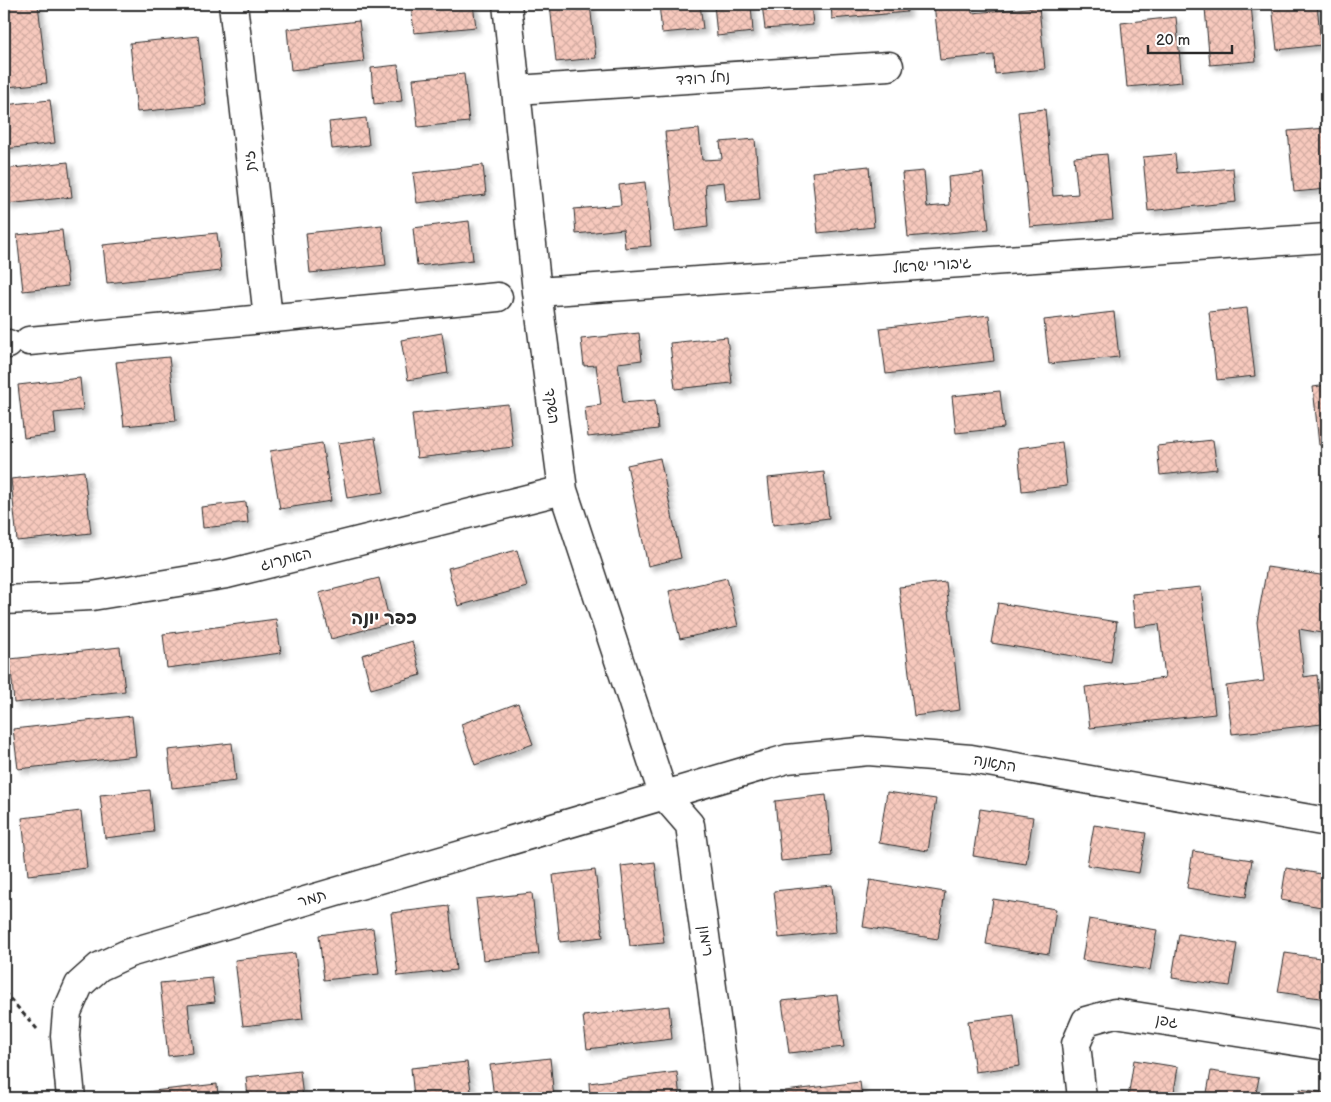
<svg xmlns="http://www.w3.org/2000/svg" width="1331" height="1102" viewBox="0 0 1331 1102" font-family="'Balsamiq Sans','Playpen Sans Hebrew',sans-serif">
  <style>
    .building { fill: url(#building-cross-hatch); stroke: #2b2b2b; filter: url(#shadow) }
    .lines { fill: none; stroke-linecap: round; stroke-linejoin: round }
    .minor-casing { stroke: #2b2b2b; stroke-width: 31 }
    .path { stroke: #2b2b2b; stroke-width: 3; stroke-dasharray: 5 4; stroke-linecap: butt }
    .minor { stroke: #fff; stroke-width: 28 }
    .labels { text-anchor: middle; stroke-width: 4; stroke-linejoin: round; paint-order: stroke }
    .street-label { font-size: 15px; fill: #2b2b2b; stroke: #fff }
    .quarter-label { font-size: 18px; font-weight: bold; fill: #2b2b2b; stroke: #fff }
  </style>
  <defs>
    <pattern id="building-cross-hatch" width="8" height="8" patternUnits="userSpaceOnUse" patternTransform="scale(1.25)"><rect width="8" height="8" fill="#f7c9bd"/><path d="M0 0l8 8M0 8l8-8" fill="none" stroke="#d4ada3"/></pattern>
    <filter id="shadow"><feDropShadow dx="4.5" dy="4.5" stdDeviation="2.5" flood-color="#0004"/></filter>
  </defs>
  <rect width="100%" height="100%" fill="#fff"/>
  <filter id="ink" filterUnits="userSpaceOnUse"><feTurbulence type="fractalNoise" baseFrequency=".02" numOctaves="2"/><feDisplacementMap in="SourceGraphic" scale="10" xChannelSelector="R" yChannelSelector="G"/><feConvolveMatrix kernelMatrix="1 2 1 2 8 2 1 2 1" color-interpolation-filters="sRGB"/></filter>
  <g filter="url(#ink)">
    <path class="building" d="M 4,4 L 38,4 L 47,83 L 7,87 L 4,60 Z
      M 411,4 L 473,4 L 476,27 L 414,33 Z
      M 550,4 L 590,4 L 596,58 L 556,62 Z
      M 659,4 L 700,4 L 703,29 L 662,33 Z
      M 714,4 L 751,4 L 753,32 L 717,36 Z
      M 762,4 L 811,4 L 813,25 L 765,29 Z
      M 831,4 L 906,4 L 907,12 L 832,19 Z
      M 934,4 L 971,4 L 972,13 L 1039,7 L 1045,69 L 995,74 L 994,55 L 940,60 Z
      M 1251,4 L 1256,61 L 1210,65 L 1205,8 Z
      M 1272,4 L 1317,4 L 1321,45 L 1277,50 Z
      M 1176,17 L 1182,82 L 1127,87 L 1121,23 Z
      M 359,21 L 364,62 L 291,70 L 287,29 Z
      M 198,36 L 206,105 L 137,112 L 130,43 Z
      M 398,65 L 402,101 L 374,104 L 371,68 Z
      M 464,74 L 469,122 L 418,127 L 413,79 Z
      M 50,100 L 55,143 L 5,149 L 4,105 Z
      M 1045,109 L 1053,196 L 1078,194 L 1074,157 L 1107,154 L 1113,220 L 1030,227 L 1018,112 Z
      M 366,118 L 369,145 L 332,149 L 329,122 Z
      M 1327,128 L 1327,189 L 1294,192 L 1288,131 Z
      M 699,129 L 702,160 L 722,159 L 720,142 L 755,139 L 760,199 L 726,202 L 724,182 L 705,184 L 708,227 L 675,231 L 665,132 Z
      M 1175,154 L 1177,173 L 1233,168 L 1236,202 L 1148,211 L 1143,157 Z
      M 68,162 L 72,197 L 7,204 L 4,169 Z
      M 483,165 L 486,195 L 417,203 L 413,173 Z
      M 869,166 L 874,227 L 818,233 L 812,172 Z
      M 924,171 L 927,207 L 950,205 L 948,177 L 983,173 L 989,229 L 908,237 L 902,173 Z
      M 645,182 L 651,246 L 625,248 L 623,229 L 576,234 L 574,209 L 621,205 L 619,185 Z
      M 469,221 L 473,260 L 417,266 L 413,228 Z
      M 382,225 L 386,265 L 310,273 L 306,233 Z
      M 62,230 L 68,286 L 23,291 L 17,235 Z
      M 217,233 L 221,271 L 107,283 L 103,245 Z
      M 1247,308 L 1255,376 L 1217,380 L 1209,312 Z
      M 1114,312 L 1119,357 L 1049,364 L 1044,320 Z
      M 989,315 L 994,361 L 886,374 L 880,328 Z
      M 442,333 L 448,373 L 408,380 L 401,340 Z
      M 639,333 L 642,360 L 618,363 L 623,403 L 655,400 L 658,429 L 588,437 L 585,407 L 601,405 L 596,365 L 584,366 L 581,339 Z
      M 727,337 L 732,383 L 675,389 L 670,343 Z
      M 169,357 L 176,421 L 124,426 L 116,362 Z
      M 80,378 L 83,410 L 54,413 L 56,434 L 24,438 L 18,385 Z
      M 1327,385 L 1327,444 L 1319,445 L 1313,387 Z
      M 1000,391 L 1004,428 L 956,433 L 952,396 Z
      M 508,404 L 513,447 L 417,458 L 412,414 Z
      M 375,438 L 384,492 L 347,498 L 338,443 Z
      M 1213,440 L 1217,469 L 1160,475 L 1157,446 Z
      M 1062,442 L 1067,486 L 1022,491 L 1018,448 Z
      M 322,443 L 331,501 L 280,509 L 270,451 Z
      M 660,458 L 681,558 L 648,566 L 627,465 Z
      M 84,471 L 91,533 L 17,541 L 11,479 Z
      M 824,472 L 829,518 L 773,525 L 768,478 Z
      M 246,502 L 248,523 L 203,528 L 201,507 Z
      M 517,550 L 527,587 L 458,606 L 448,568 Z
      M 1267,567 L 1327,576 L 1327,634 L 1299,629 L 1304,677 L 1317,675 L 1322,724 L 1232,734 L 1226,686 L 1264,681 L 1257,622 Z
      M 379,578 L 390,623 L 331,639 L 319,593 Z
      M 727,578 L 738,626 L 680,639 L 669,591 Z
      M 946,582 L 960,710 L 914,716 L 899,587 Z
      M 1201,587 L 1215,714 L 1090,728 L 1085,687 L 1165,678 L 1159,624 L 1135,627 L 1132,594 Z
      M 998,603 L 1117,622 L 1111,662 L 991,643 Z
      M 276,619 L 281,653 L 167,668 L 163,634 Z
      M 412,641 L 421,675 L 371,689 L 362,655 Z
      M 120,647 L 125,691 L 14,703 L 10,659 Z
      M 518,703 L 533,744 L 475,765 L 461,724 Z
      M 132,716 L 136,756 L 18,769 L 13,729 Z
      M 232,743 L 236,781 L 172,788 L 168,750 Z
      M 150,790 L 154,832 L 105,838 L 100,795 Z
      M 887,792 L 936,799 L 928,851 L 879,843 Z
      M 826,795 L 832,856 L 781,861 L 775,801 Z
      M 980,809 L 1033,817 L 1026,864 L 973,856 Z
      M 81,811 L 87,868 L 28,875 L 22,818 Z
      M 1094,825 L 1146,833 L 1139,873 L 1087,865 Z
      M 1193,851 L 1252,860 L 1246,897 L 1187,888 Z
      M 655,862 L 664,943 L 630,946 L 621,866 Z
      M 1286,868 L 1327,875 L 1327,908 L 1281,900 Z
      M 595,870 L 603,937 L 560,942 L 553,875 Z
      M 870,880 L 945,892 L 938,939 L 863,927 Z
      M 832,885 L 836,932 L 779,938 L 774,891 Z
      M 532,893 L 539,954 L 483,960 L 476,899 Z
      M 993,899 L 1056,909 L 1049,954 L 986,944 Z
      M 449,906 L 456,970 L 398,976 L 391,913 Z
      M 1089,919 L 1157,930 L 1150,970 L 1082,960 Z
      M 373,928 L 379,974 L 324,980 L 319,935 Z
      M 1179,934 L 1237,944 L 1230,986 L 1172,978 Z
      M 295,953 L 303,1019 L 243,1026 L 235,960 Z
      M 1285,953 L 1327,959 L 1327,999 L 1278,992 Z
      M 212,978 L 215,1002 L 188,1005 L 193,1053 L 168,1056 L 160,983 Z
      M 837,995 L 844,1047 L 789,1053 L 782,1001 Z
      M 669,1006 L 672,1039 L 587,1049 L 583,1016 Z
      M 1014,1015 L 1020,1066 L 975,1072 L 968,1021 Z
      M 550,1058 L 554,1098 L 494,1098 L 490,1065 Z
      M 1134,1060 L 1178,1067 L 1173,1098 L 1128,1098 Z
      M 467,1062 L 472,1098 L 414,1098 L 411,1068 Z
      M 300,1071 L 303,1098 L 248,1098 L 246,1077 Z
      M 1211,1071 L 1259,1078 L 1255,1098 L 1206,1098 Z
      M 677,1072 L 680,1098 L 590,1098 L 589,1083 Z
      M 860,1082 L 862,1098 L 785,1098 L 785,1091 Z
      M 217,1084 L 218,1098 L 126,1098 L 126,1094 Z
      M 1300,1089 L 1327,1093 L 1327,1098 L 1298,1098 Z"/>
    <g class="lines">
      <g class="minor-casing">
        <path id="minor" d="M 233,4 L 268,318
          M 507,4 L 537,292 L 563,490 L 663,794 L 690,825 L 727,1098
          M 516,90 L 889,66
          M 537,292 L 1327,238
          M 29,341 L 498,297
          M 4,344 L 8,344
          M 4,600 L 92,596 L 227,574 L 563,490
          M 71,1098 L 65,1036 L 67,1012 L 79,985 L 99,967 L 129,953 L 787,759 L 868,751 L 971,759 L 1327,822
          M 1082,1098 L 1076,1044 L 1086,1021 L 1115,1013 L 1327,1046"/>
      </g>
      <path class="path" d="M 4,992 L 37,1029"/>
      <use href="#minor" class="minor"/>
    </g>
  </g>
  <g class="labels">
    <g class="street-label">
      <text transform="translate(703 78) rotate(-4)" y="5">נחל רודד</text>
      <text transform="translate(250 161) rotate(-96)" y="5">זית</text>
      <text transform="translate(932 265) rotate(-4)" y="5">גיבורי ישראל</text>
      <text transform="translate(552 406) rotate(83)" y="5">השקד</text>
      <text transform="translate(286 559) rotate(-14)" y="5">האתרוג</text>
      <text transform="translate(995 763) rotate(10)" y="5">התאנה</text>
      <text transform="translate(312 898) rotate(-17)" y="5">תמר</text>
      <text transform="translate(706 941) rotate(82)" y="5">רימון</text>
      <text transform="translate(1167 1021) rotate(9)" y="5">גפן</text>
    </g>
    <g class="quarter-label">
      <text x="384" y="624">כפר יונה</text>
    </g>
  </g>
  <rect width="1331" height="1102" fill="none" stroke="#fff" stroke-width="20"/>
  <rect x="10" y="10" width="1311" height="1082" fill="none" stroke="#2b2b2b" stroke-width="2" filter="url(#ink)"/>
  <path d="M1148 45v8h84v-8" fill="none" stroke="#2b2b2b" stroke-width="2.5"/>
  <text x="1156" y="45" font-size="15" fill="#2b2b2b" stroke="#ffffff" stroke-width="4" paint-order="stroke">20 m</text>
</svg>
